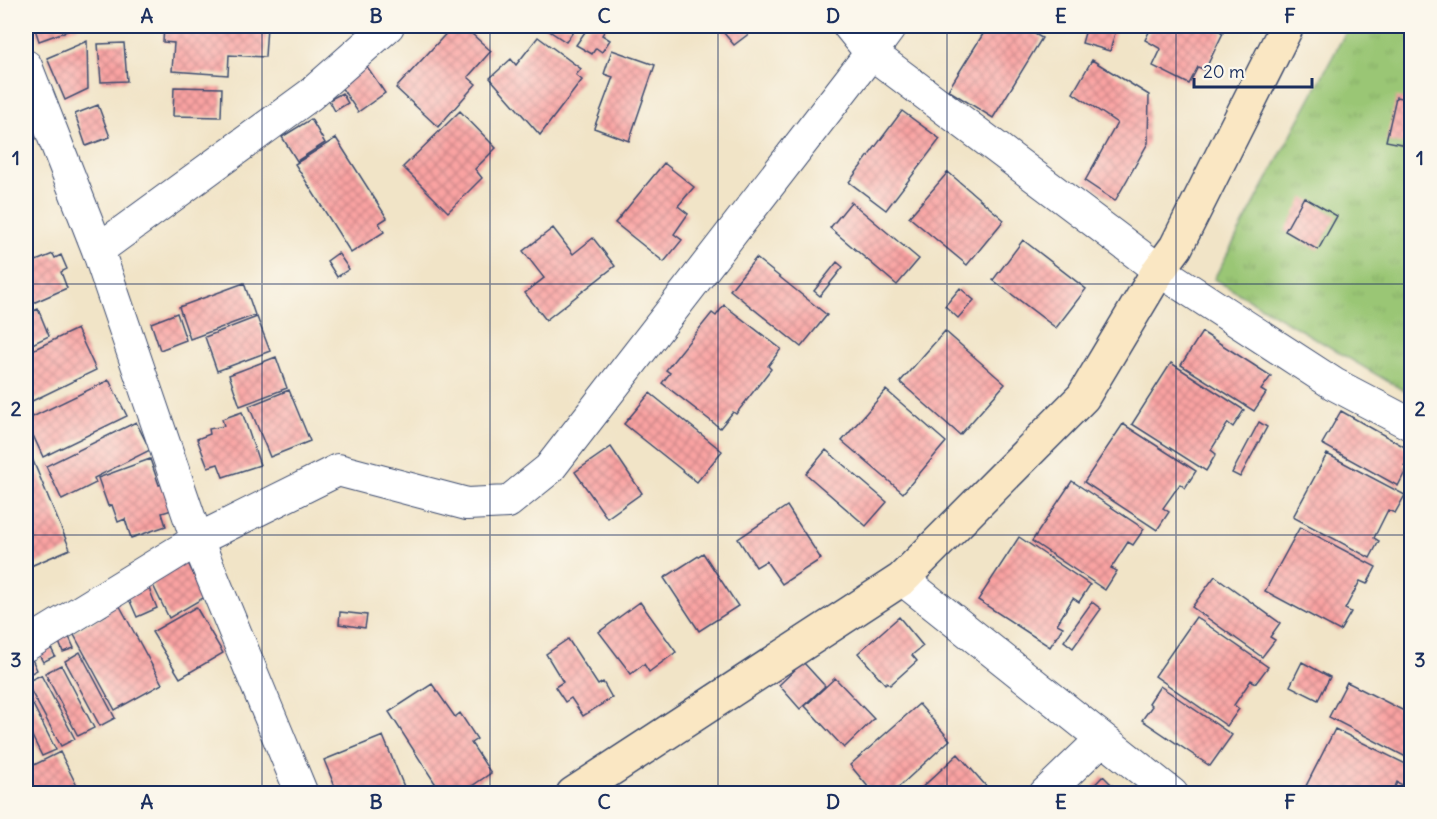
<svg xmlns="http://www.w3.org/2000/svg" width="1437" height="819" viewBox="0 0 1437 819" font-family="Delius,sans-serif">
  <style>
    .grass { fill: url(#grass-tufts); stroke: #5a7a69; stroke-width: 1.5 }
    .building { fill: url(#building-cross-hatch) }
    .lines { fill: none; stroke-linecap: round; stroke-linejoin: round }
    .street-casing { stroke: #3b4a6e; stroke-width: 34 }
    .secondary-casing { stroke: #3b4a6e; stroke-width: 36 }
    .street { stroke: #fff; stroke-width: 32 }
    .secondary { stroke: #fae7c3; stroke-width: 33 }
    .grid { fill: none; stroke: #1b2f5e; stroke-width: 1.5; stroke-opacity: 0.55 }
    .neatline { fill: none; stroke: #1b2f5e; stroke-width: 2 }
    .grid-label { font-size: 20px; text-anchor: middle; font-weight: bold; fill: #1b2f5e }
  </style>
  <defs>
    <pattern id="grass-tufts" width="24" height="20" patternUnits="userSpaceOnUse" patternTransform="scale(1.5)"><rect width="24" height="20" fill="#9ac674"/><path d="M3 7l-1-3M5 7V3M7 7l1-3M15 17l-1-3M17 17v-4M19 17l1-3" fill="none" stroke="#84aa67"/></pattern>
    <pattern id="building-cross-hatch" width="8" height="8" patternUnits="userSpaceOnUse" patternTransform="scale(1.5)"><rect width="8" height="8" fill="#faa3a2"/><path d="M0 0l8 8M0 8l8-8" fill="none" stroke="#ca8587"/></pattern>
  </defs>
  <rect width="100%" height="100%" fill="#fbf7ec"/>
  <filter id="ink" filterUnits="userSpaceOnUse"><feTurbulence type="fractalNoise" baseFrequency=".0167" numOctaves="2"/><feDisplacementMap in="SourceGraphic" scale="12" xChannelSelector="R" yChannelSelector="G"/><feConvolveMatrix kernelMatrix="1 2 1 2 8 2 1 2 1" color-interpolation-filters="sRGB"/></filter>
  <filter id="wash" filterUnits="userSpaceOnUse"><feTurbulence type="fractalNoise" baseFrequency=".008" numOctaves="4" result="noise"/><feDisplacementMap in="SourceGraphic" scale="24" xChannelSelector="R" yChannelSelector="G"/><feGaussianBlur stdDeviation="1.35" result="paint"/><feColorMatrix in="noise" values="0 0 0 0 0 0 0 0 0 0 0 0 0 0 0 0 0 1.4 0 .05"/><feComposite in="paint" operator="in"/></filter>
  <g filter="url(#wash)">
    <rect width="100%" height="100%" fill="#f1e4c7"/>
    <path class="grass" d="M 1349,26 L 1411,26 L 1411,395 L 1214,279 Z"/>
    <g id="blocks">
      <path class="building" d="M 34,26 L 81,26 L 39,41 Z
        M 164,26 L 267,26 L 265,57 L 229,55 L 228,75 L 172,71 L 174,43 L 163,42 Z
        M 453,26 L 463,26 L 491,51 L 468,77 L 476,84 L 438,127 L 396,88 Z
        M 542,26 L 577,26 L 566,42 Z
        M 589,26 L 608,26 L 602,35 L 610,40 L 602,52 L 596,48 L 592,54 L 576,45 Z
        M 718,26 L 759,26 L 734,45 Z
        M 988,26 L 1021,26 L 1042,38 L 993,118 L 948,90 Z
        M 1087,26 L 1117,26 L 1110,51 L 1082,43 Z
        M 1152,26 L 1220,26 L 1218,30 L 1223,33 L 1205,70 L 1198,67 L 1189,84 L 1153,66 L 1161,49 L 1145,40 Z
        M 538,37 L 581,69 L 576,75 L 582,80 L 540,135 L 490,78 L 511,59 L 516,65 Z
        M 87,41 L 88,89 L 65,100 L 47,58 Z
        M 124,43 L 127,81 L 101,82 L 98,44 Z
        M 612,50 L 655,65 L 629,141 L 594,128 L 613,77 L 604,74 Z
        M 1092,60 L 1149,95 L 1148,143 L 1115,201 L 1085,181 L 1117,123 L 1073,93 Z
        M 366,65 L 385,93 L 358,112 L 339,84 Z
        M 174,87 L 222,88 L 221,117 L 173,116 Z
        M 342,93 L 348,103 L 335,111 L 329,100 Z
        M 1396,97 L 1412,100 L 1412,146 L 1386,141 Z
        M 98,105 L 110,137 L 86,146 L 75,114 Z
        M 460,111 L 496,148 L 475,169 L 482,178 L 448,212 L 403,167 Z
        M 902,111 L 940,139 L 886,210 L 849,182 Z
        M 311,119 L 325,143 L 297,161 L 282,137 Z
        M 336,138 L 387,218 L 379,223 L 384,232 L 351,253 L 295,164 Z
        M 664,163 L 694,187 L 678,206 L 688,214 L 674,234 L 682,240 L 664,262 L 615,223 Z
        M 948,172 L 1004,220 L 967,265 L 909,217 Z
        M 1304,197 L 1337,216 L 1318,250 L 1285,231 Z
        M 851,202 L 919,259 L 897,285 L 830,228 Z
        M 553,228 L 573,254 L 593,238 L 615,266 L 546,320 L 525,293 L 544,278 L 523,251 Z
        M 1023,240 L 1086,289 L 1056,328 L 993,280 Z
        M 338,253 L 349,269 L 337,277 L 327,261 Z
        M 53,254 L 55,258 L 61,255 L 67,269 L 61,272 L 67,288 L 26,306 L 26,265 Z
        M 756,258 L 827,315 L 801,347 L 730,290 Z
        M 837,262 L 843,267 L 820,296 L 814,291 Z
        M 244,283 L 255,315 L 190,339 L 179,307 Z
        M 960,288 L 974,300 L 958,318 L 945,306 Z
        M 724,305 L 781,349 L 768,366 L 771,369 L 736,414 L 733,412 L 720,428 L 662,383 L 670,373 L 666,370 L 712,313 L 716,316 Z
        M 38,309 L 49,336 L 26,347 L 26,314 Z
        M 177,313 L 186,340 L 160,350 L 151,323 Z
        M 257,317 L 270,351 L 217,371 L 205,337 Z
        M 77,329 L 96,370 L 26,404 L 26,353 Z
        M 945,331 L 1005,384 L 960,435 L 900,382 Z
        M 1202,332 L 1271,376 L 1261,390 L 1266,393 L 1254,411 L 1181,365 Z
        M 276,357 L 287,388 L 240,406 L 229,375 Z
        M 1171,363 L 1244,410 L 1233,427 L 1228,423 L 1211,450 L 1216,454 L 1206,471 L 1132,424 Z
        M 109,380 L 127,416 L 43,457 L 26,420 Z
        M 289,390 L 310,441 L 270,457 L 249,406 Z
        M 886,390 L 946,442 L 903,493 L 842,441 Z
        M 650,393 L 722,451 L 697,482 L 624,424 Z
        M 1341,411 L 1412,451 L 1404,466 L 1407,468 L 1398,486 L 1322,444 Z
        M 242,412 L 260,465 L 223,477 L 218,464 L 208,467 L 197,439 L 210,434 L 209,429 L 224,426 L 222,419 Z
        M 136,422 L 150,450 L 94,478 L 96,483 L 62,500 L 46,466 Z
        M 1259,422 L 1267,427 L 1240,477 L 1232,473 Z
        M 1123,424 L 1196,471 L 1185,488 L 1180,484 L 1163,508 L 1169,512 L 1157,530 L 1084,482 Z
        M 26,444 L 70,549 L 26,568 Z
        M 611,447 L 642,493 L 607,518 L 575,472 Z
        M 826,450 L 887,502 L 866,526 L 806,474 Z
        M 1327,454 L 1405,495 L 1395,513 L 1388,510 L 1374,538 L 1379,541 L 1370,558 L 1293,517 Z
        M 150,459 L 159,485 L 166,483 L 175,509 L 162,513 L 166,526 L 131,538 L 125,519 L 118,522 L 112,505 L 108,506 L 98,478 Z
        M 1072,481 L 1144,529 L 1133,545 L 1128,542 L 1111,568 L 1117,571 L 1105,590 L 1032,541 Z
        M 787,506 L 821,559 L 782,584 L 766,561 L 756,567 L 738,539 Z
        M 1300,527 L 1376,567 L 1367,584 L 1360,581 L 1345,609 L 1351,612 L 1340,631 L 1265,591 Z
        M 1019,537 L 1090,585 L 1079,602 L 1073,598 L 1057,624 L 1063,627 L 1050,647 L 978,600 Z
        M 703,553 L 738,606 L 699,631 L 664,578 Z
        M 185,557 L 205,597 L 169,618 L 150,579 Z
        M 1215,576 L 1280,623 L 1270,637 L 1275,640 L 1262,657 L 1192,607 Z
        M 146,581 L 157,608 L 137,617 L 125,590 Z
        M 115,597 L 162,684 L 115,710 L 73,633 L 106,615 L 100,605 Z
        M 640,602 L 676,652 L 649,672 L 644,664 L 631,674 L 599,632 Z
        M 1092,602 L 1101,609 L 1073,648 L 1064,641 Z
        M 196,607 L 223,653 L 180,678 L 152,632 Z
        M 340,612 L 367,615 L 365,628 L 339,624 Z
        M 899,617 L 923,646 L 912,655 L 917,661 L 890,685 L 887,682 L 885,684 L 858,653 Z
        M 1196,617 L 1268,667 L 1256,683 L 1251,680 L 1234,705 L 1239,709 L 1227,726 L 1155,676 Z
        M 65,628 L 74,648 L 63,652 L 55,632 Z
        M 568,639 L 598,685 L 603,682 L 612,698 L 583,716 L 571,698 L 565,702 L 555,687 L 563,682 L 546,654 Z
        M 47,640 L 55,656 L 43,662 L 35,647 Z
        M 28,651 L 37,670 L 26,676 L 26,653 Z
        M 80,652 L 115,718 L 100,726 L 65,661 Z
        M 803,662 L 825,686 L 800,709 L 779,685 Z
        M 1302,662 L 1330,677 L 1318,700 L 1290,686 Z
        M 61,665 L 94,728 L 78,736 L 45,673 Z
        M 41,675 L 75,739 L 61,746 L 26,682 Z
        M 835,678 L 874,719 L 844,748 L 805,706 Z
        M 1347,682 L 1412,715 L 1412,746 L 1406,757 L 1329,717 Z
        M 432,684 L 455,717 L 460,713 L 477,739 L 471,743 L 491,773 L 460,794 L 442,794 L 389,712 Z
        M 1160,686 L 1232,735 L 1210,766 L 1142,720 L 1152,706 L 1149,703 Z
        M 26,691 L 56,750 L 42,756 L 26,724 Z
        M 919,704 L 950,740 L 891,794 L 874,794 L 850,765 Z
        M 1335,729 L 1412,767 L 1404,786 L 1397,782 L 1392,794 L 1312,794 L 1304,790 Z
        M 383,736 L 407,794 L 338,794 L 324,760 Z
        M 60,752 L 81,794 L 26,794 L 26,769 Z
        M 958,754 L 986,786 L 981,791 L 982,794 L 915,794 Z
        M 1103,776 L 1121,794 L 1086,794 Z"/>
    </g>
  </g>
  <g filter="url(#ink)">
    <use href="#blocks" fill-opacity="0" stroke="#3b4a6e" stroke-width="1.5"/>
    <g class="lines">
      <g class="street-casing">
        <path id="street" d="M 849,26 L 871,53 L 1159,270 L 1334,384 L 1412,425
          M 26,66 L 98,250 L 197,540 L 302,794
          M 98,250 L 310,95 L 388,26
          M 902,579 L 1172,794
          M 26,645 L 197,540 L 338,470 L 467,504 L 508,502 L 549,469 L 871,53 L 891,26
          M 1045,794 L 1102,739"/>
      </g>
      <g class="secondary-casing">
        <path id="secondary" d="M 573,794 L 902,579 L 1083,397 L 1159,270 L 1176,247 L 1287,26"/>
      </g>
      <use href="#street" class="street"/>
      <use href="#secondary" class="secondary"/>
    </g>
  </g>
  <path class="grid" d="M 262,26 L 262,794M 490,26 L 490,794M 718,26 L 718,794M 947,26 L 947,794M 1176,26 L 1176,794M 26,284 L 1412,284M 26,535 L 1412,535"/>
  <rect width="1437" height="819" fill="none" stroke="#fbf7ec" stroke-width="66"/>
  <path d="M1194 78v9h118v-9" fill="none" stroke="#1b2f5e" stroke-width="3"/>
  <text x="1203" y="78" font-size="18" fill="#1b2f5e" stroke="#fbf7ec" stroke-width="4.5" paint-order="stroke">20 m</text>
  <rect x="33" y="33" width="1371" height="753" class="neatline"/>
  <g class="grid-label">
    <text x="147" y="23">A</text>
    <text x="376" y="23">B</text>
    <text x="604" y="23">C</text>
    <text x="833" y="23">D</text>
    <text x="1061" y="23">E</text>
    <text x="1290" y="23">F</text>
    <text x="16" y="165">1</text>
    <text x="1420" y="165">1</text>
    <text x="16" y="416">2</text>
    <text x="1420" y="416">2</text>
    <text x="16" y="667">3</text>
    <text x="1420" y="667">3</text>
    <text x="147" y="809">A</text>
    <text x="376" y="809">B</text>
    <text x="604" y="809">C</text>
    <text x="833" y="809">D</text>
    <text x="1061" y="809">E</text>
    <text x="1290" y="809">F</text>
  </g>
</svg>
